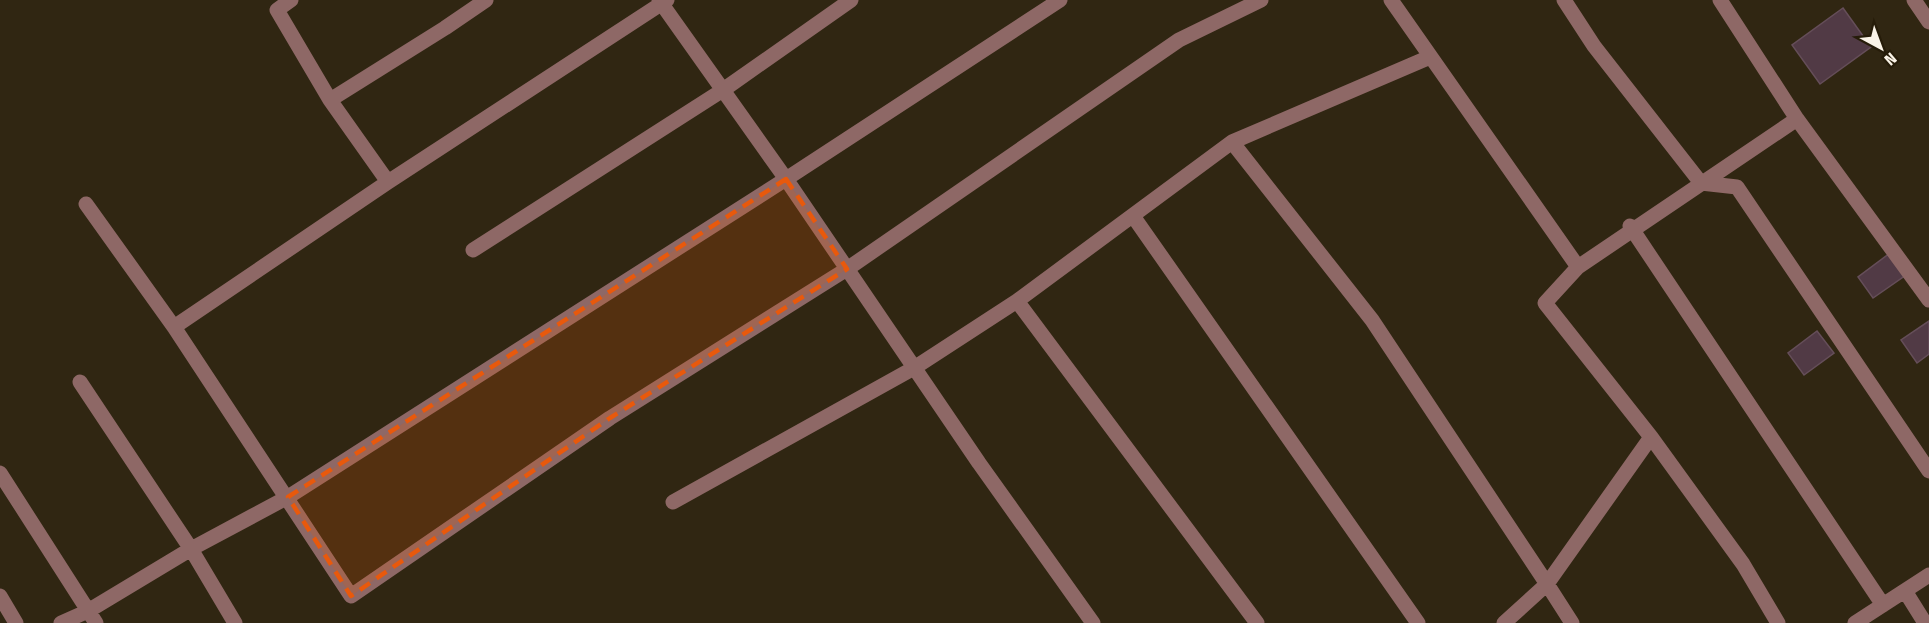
<svg xmlns="http://www.w3.org/2000/svg" width="1929" height="623" viewBox="0 0 1929 623" font-family="'Fira Sans Condensed',sans-serif">
  <style>
    .building { fill: #513a45; stroke: #654e59; stroke-width: 1.5 }
    .lines { fill: none; stroke-linecap: round; stroke-linejoin: round }
    .minor { stroke: #8e6866; stroke-width: 15 }
    .marked { fill: #e8590c; fill-opacity: 0.2; stroke: #e8590c; stroke-width: 4.5; stroke-dasharray: 12 8; stroke-linejoin: round }
  </style>
  <rect width="100%" height="100%" fill="#302612"/>
  <path class="building" d="M 1843,8 L 1871,47 L 1820,84 L 1792,45 Z
    M 1890,253 L 1906,275 L 1873,298 L 1858,277 Z
    M 1929,321 L 1929,354 L 1917,363 L 1901,340 Z
    M 1817,331 L 1834,353 L 1804,375 L 1788,353 Z"/>
  <g class="lines">
    <path class="minor" d="M 291,0 L 277,10 L 330,100 L 388,182
      M 659,0 L 786,179 L 1060,0
      M 1391,0 L 1578,267 L 1797,119 L 1929,300
      M 1564,0 L 1594,46 L 1701,183 L 1737,187 L 1929,471
      M 1720,0 L 1797,119
      M 1914,0 L 1929,22
      M 330,100 L 445,28 L 486,0
      M 1232,142 L 1372,320 L 1547,584 L 1651,437
      M 86,204 L 174,327 L 351,596 L 610,418 L 847,269 L 1179,40 L 1261,0
      M 1133,216 L 1418,623
      M 1630,226 L 1883,605
      M 473,250 L 723,90 L 851,0
      M 1578,267 L 1545,303 L 1651,437 L 1743,564 L 1778,623
      M 174,327 L 388,182 L 667,0
      M 80,382 L 191,549 L 235,623
      M 0,473 L 96,623
      M 673,502 L 914,368 L 1017,301
      M 1905,591 L 1925,623
      M 0,596 L 16,623
      M 61,623 L 88,611 L 191,549 L 288,497 L 786,179 L 979,463 L 1093,623
      M 1257,623 L 1017,301 L 1232,142 L 1430,57
      M 1504,623 L 1547,584 L 1572,623
      M 1855,623 L 1929,575"/>
  </g>
  <path class="marked" d="M 786,179 L 847,269 L 610,418 L 351,596 L 288,497 Z"/>
  <g transform="translate(1881 48) rotate(139)" stroke="#261c09" stroke-width="4.5" paint-order="stroke">
  <path d="M0-4.5L10 22L0 15L-10 22Z" fill="#faf3e7"/>
  <text y="-9" font-size="16" font-weight="bold" text-anchor="middle" fill="#faf3e7">N</text>
  </g>
</svg>
